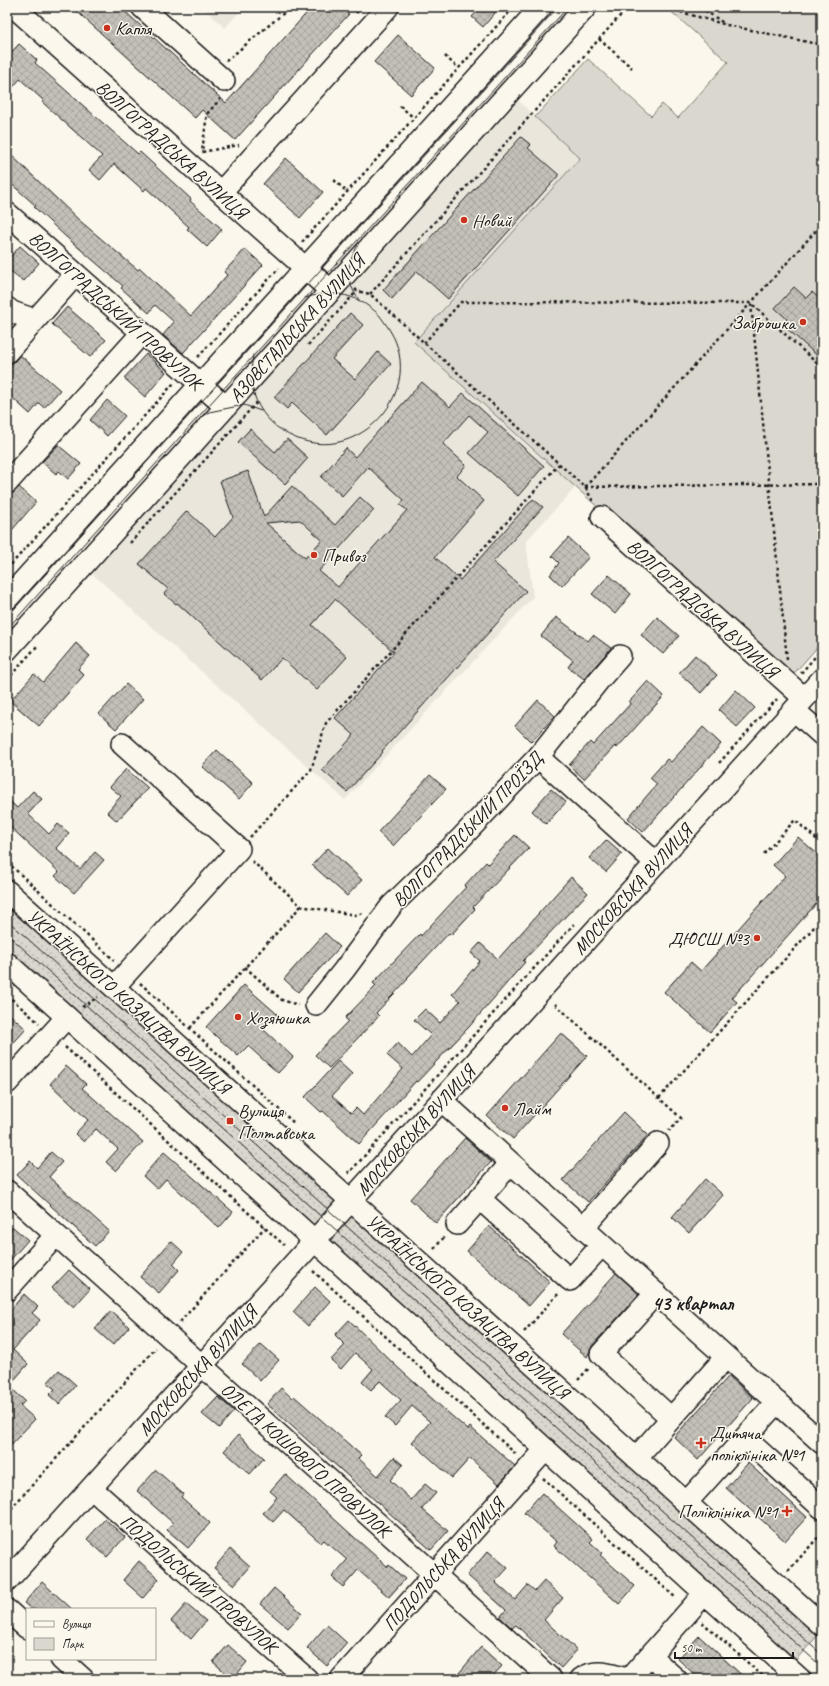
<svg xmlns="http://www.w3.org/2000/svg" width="829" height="1686" viewBox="0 0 829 1686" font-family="Caveat,sans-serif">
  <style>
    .built { fill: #eae6dc }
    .grass { fill: url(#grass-dots); stroke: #7b7a75 }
    .park { fill: #dad7ce; stroke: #7b7a75 }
    .building { fill: url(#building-cross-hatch); stroke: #1c1c1c; fill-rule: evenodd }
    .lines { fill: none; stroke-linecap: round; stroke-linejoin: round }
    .minor-casing { stroke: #1c1c1c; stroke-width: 24 }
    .path { stroke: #1c1c1c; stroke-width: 2.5; stroke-dasharray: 3 3; stroke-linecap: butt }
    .minor { stroke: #fbf7ec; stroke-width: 21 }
    .tram { stroke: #1c1c1c; stroke-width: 1 }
    .poi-dot { fill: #c8321e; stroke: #fbf7ec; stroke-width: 1.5 }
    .labels { text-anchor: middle; stroke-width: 3; stroke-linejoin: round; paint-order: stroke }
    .poi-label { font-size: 19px; fill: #1c1c1c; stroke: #fbf7ec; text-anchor: start }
    .street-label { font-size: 19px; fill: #1c1c1c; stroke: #fbf7ec }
    .neighbourhood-label { font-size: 20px; font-weight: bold; fill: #1c1c1c; stroke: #fbf7ec }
  </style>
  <defs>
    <pattern id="grass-dots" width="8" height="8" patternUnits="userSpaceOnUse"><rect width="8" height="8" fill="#dad7ce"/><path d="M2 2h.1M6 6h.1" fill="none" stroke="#bab8b0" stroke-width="1.8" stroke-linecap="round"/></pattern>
    <pattern id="building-cross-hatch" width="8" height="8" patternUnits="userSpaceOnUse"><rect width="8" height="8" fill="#c3c0b8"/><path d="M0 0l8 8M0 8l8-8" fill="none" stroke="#a7a49e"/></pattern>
  </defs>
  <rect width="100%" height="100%" fill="#fbf7ec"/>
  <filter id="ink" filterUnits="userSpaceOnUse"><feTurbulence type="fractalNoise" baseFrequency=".025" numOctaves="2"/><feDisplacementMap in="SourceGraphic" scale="8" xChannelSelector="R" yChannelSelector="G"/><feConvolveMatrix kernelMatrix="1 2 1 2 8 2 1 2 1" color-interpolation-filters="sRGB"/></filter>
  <g filter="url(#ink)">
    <path class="built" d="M 202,7 L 244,7 L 225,28 Z
      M 514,97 L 581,157 L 414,342 L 576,487 L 526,541 L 533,597 L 345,800 L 88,570 Z"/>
    <path class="grass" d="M 7,898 L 344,1201 L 314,1233 L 7,956 Z
      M 351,1208 L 822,1631 L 792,1664 L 322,1240 Z"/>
    <path class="park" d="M 666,7 L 822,7 L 822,642 L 789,679 L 414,342 L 580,158 L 535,117 L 588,59 L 651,116 L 662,104 L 678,118 L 728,62 Z"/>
    <path class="building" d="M 72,7 L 120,7 L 226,103 L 312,7 L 341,7 L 349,14 L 235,140 L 202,110 L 195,118 Z
      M 481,7 L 500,7 L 483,27 L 472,17 Z
      M 398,35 L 435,68 L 411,95 L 374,62 Z
      M 19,44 L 37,60 L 35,63 L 138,154 L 140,152 L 191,199 L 190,201 L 222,229 L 207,247 L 187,229 L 189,227 L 146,188 L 144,191 L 114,164 L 100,180 L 89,170 L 102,156 L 42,102 L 44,101 L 20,79 L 7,94 L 7,57 Z
      M 521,137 L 531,145 L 528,148 L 559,175 L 448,299 L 417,271 L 392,299 L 383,290 Z
      M 7,151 L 79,220 L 138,270 L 140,268 L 191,316 L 227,275 L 224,272 L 245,249 L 263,265 L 183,353 L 163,335 L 174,322 L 155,305 L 149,313 L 121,288 L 123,286 L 65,236 L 34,207 L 36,206 L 7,180 Z
      M 286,158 L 323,192 L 300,218 L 263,184 Z
      M 20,246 L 39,263 L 23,281 L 7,268 L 7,261 Z
      M 794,287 L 806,298 L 812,292 L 822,301 L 822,360 L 783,325 L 787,319 L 775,308 Z
      M 67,307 L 106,340 L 90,357 L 52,324 Z
      M 350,313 L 363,325 L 332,359 L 355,379 L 378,352 L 391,364 L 327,435 L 292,403 L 287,409 L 274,397 Z
      M 146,354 L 166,372 L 145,397 L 124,378 Z
      M 20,355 L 60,390 L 44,408 L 39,403 L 30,414 L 7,393 L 7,370 Z
      M 422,382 L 450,407 L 463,393 L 544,466 L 518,496 L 469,453 L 488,432 L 469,415 L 443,444 L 466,465 L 457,476 L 484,501 L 435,557 L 460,580 L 533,499 L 543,507 L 493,562 L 526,591 L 382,751 L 383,752 L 347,792 L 322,770 L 354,735 L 335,718 L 394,652 L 335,599 L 312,625 L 347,657 L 317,690 L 282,658 L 262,680 L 177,603 L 176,604 L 164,594 L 168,589 L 139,564 L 187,511 L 215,537 L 233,517 L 220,481 L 248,471 L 264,517 L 292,486 L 335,525 L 360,497 L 374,510 L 319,571 L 338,587 L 407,510 L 400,505 L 404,500 L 368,467 L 342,496 L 321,477 L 346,448 L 355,457 ZM 300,520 L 322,540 L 305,558 L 266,523 Z
      M 107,400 L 125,416 L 107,436 L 90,420 Z
      M 250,429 L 275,452 L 287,439 L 308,458 L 285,484 L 238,442 Z
      M 58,445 L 81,464 L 68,479 L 59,471 L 56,474 L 42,462 Z
      M 19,487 L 36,502 L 7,536 L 7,495 L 11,494 Z
      M 568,538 L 589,557 L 562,586 L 550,575 L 559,563 L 552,556 Z
      M 609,575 L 631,594 L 615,614 L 592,594 Z
      M 556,617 L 588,641 L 593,635 L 611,648 L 584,679 L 568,667 L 573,660 L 541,636 Z
      M 657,617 L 679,636 L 663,654 L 641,635 Z
      M 76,643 L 90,656 L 78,669 L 84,675 L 39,726 L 10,701 L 34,674 L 43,682 Z
      M 695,655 L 717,675 L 701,693 L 679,673 Z
      M 648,681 L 664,696 L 617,748 L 615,746 L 584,779 L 569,765 L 590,742 L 593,745 L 631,703 L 629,702 Z
      M 126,684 L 143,699 L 116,729 L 99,714 Z
      M 736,690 L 755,708 L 737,727 L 719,710 Z
      M 538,700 L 555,716 L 531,742 L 515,726 Z
      M 703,727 L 721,744 L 643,832 L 628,818 L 657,784 L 650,778 L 667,759 L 671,762 Z
      M 217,750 L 253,783 L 239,799 L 202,766 Z
      M 126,769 L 148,788 L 117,821 L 107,812 L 121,796 L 110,787 Z
      M 430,775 L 446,789 L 393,846 L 378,832 Z
      M 551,789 L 566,802 L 546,824 L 532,811 Z
      M 33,791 L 42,799 L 28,814 L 49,834 L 58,824 L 69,833 L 56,848 L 80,869 L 95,852 L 104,860 L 74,893 L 55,876 L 59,872 L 7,824 L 7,798 L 17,808 Z
      M 515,835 L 529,848 L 473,907 L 475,909 L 451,935 L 449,933 L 407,978 L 408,979 L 376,1013 L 379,1016 L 329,1068 L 315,1055 L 348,1021 L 345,1018 L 376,986 L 373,983 L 420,934 L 421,936 L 466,887 L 464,886 L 486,862 L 488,864 Z
      M 798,837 L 822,858 L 822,909 L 816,904 L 732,998 L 737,1002 L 710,1032 L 664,992 L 691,962 L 701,971 L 785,876 L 773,865 Z
      M 606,840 L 622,854 L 606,872 L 589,858 Z
      M 328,848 L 362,880 L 347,896 L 312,865 Z
      M 571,877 L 588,893 L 523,961 L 525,962 L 469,1027 L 417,1082 L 416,1081 L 359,1144 L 323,1111 L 321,1112 L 305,1097 L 338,1061 L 352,1074 L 332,1096 L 351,1113 L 356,1108 L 363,1115 L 403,1069 L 387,1055 L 398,1043 L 412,1057 L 431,1035 L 414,1020 L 425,1009 L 440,1023 L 460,1001 L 452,994 L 480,961 L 471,953 L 480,943 L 498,959 Z
      M 325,933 L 340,947 L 298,992 L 284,979 Z
      M 244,985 L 277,1014 L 263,1029 L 293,1057 L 278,1073 L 248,1046 L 238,1056 L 206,1027 Z
      M 7,1012 L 26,1029 L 7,1050 Z
      M 561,1033 L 587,1056 L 513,1139 L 487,1116 Z
      M 66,1066 L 86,1084 L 82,1088 L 143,1142 L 116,1171 L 106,1162 L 118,1149 L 96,1129 L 84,1142 L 75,1134 L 88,1120 L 50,1084 Z
      M 624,1112 L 648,1135 L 588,1202 L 563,1180 Z
      M 465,1138 L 491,1162 L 436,1223 L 410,1199 Z
      M 51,1152 L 62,1162 L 49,1177 L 109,1231 L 95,1246 L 17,1175 L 30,1161 L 37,1168 Z
      M 164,1152 L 233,1212 L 219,1228 L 166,1179 L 157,1189 L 143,1176 Z
      M 705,1179 L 723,1195 L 689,1233 L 672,1217 Z
      M 489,1226 L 550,1282 L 529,1306 L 467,1251 Z
      M 13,1227 L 28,1240 L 7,1264 L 7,1234 Z
      M 171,1241 L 183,1252 L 173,1264 L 179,1270 L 159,1293 L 140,1277 Z
      M 69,1270 L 90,1289 L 74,1307 L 52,1288 Z
      M 616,1273 L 639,1294 L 592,1346 L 587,1357 L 561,1334 Z
      M 315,1287 L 330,1301 L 308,1326 L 293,1312 Z
      M 24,1294 L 38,1307 L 32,1313 L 40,1320 L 13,1350 L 28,1364 L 9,1386 L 25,1401 L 20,1406 L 35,1419 L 7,1449 L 7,1314 Z
      M 111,1311 L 129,1327 L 113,1345 L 95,1329 Z
      M 349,1320 L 395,1365 L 437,1403 L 468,1430 L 470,1427 L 515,1466 L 499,1484 L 470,1458 L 452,1478 L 412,1442 L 430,1422 L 412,1406 L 395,1426 L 385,1417 L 401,1400 L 380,1381 L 371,1390 L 362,1382 L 373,1369 L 355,1353 L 341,1369 L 331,1360 L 345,1345 L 335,1335 Z
      M 261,1344 L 279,1360 L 260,1381 L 242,1364 Z
      M 59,1370 L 76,1385 L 59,1404 L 49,1395 L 55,1389 L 47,1383 Z
      M 729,1376 L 753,1398 L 698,1460 L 674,1437 Z
      M 281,1388 L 292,1398 L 294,1396 L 361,1455 L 358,1458 L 378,1476 L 394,1457 L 403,1465 L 390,1480 L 411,1500 L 425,1484 L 436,1493 L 422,1509 L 448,1531 L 431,1550 L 267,1404 Z
      M 218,1397 L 234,1411 L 219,1428 L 202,1414 Z
      M 238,1435 L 264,1458 L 250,1474 L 224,1451 Z
      M 748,1463 L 807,1517 L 785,1541 L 726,1488 Z
      M 156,1470 L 183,1494 L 181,1497 L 210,1523 L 188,1548 L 167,1530 L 173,1523 L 137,1491 Z
      M 285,1474 L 354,1537 L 388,1567 L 389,1565 L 405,1579 L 389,1597 L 358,1570 L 343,1587 L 332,1577 L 347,1560 L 324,1540 L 321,1543 L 284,1510 L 273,1522 L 263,1513 L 277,1497 L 270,1491 Z
      M 542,1493 L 593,1539 L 590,1542 L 602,1553 L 600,1555 L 635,1586 L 619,1604 L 554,1546 L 557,1542 L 524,1513 Z
      M 105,1519 L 125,1537 L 107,1557 L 87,1539 Z
      M 230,1549 L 250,1567 L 234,1585 L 214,1568 Z
      M 488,1551 L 508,1568 L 495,1582 L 515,1600 L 528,1585 L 535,1591 L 544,1581 L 563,1598 L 544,1620 L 577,1650 L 561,1668 L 516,1625 L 512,1628 L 500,1617 L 506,1610 L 467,1575 Z
      M 139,1561 L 159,1579 L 143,1598 L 123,1580 Z
      M 42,1582 L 72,1609 L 31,1609 L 24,1603 Z
      M 274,1588 L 302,1613 L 288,1628 L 260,1604 Z
      M 186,1604 L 206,1621 L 191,1639 L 171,1621 Z
      M 327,1625 L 347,1643 L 327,1666 L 307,1648 Z
      M 699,1636 L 746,1679 L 699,1679 L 678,1659 Z
      M 228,1645 L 247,1662 L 233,1679 L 213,1662 Z
      M 481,1647 L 502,1666 L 490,1679 L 454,1679 Z"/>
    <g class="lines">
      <g class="minor-casing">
        <path id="minor" d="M 14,7 L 331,291
          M 142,7 L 224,81
          M 221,192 L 388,7
          M 7,213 L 226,407
          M 7,308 L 12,312 L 35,320
          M 7,352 L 76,274
          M 7,483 L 142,333
          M 602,517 L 804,698
          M 7,599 L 541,7
          M 7,650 L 586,7
          M 794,710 L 822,735
          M 538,757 L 656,863
          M 7,891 L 822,1625
          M 7,963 L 800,1679
          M 114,987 L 239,849 L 122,744
          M 316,1005 L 344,970 L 392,905 L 462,837 L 538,757 L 599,680 L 620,656
          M 7,1083 L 67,1017
          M 441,1100 L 822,1443
          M 7,1191 L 551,1679
          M 479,1198 L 570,1280 L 602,1245
          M 457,1224 L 511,1163
          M 583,1228 L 658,1143
          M 7,1290 L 56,1235
          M 656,1293 L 601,1354 L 671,1418
          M 745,1438 L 822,1508
          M 636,1458 L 726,1357
          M 91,1488 L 307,1679
          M 686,1503 L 777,1402
          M 7,1581 L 822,679
          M 7,1610 L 27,1628
          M 650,1656 L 676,1679
          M 61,1659 L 83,1679
          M 341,1679 L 546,1449
          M 581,1679 C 596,1668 611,1675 627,1679
          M 629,1679 L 705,1593"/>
      </g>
      <path class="path" d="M 351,7 L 358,13
        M 663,7 L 727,25 L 822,45
        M 700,7 L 725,24
        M 599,39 L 632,68
        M 445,56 L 458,68
        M 226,61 L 291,7
        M 221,98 L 207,114 L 202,152 L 239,145
        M 400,106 L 414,118
        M 334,180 L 347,192
        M 302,242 L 514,7
        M 355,289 L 357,291 L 370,294 L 585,487 L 594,503
        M 370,294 L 628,7
        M 751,304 L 787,659
        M 424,343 L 461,302 L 751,303 L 822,368
        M 308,345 L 357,291
        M 198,357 L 279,268
        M 585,487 L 822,224
        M 585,487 L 822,484
        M 130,543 L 258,401
        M 7,569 L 174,383
        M 801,673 L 822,649
        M 7,680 L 38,645
        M 719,763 L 777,699
        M 250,837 L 311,770 L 326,723 L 559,464
        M 764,854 L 795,820 L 822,844
        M 252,861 L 301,906 L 355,915 L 363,913
        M 7,862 L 114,960
        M 245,967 L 282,1000 L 298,1005
        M 140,983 L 295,1124
        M 7,995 L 39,1023
        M 555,1004 L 681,1118 L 669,1131
        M 82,1007 L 98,997
        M 190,1028 L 301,906
        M 65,1047 L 284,1245
        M 659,1098 L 815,926 L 822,926
        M 348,1171 L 349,1173 L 574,924
        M 434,1249 L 445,1236
        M 313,1271 L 517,1455
        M 180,1322 L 265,1227
        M 524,1332 L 559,1293
        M 578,1380 L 590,1367
        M 543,1478 L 676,1598
        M 7,1513 L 156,1348
        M 788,1571 L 822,1533
        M 702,1622 L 766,1679"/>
      <use href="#minor" class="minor"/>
      <path class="tram" d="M 358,245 C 346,266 345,280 359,300
        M 253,355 C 251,368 250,381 254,394 C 264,429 307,452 343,441 C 380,430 407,392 399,353 C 396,338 388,327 380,316 C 377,312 372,309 368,306 C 349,292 327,291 305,298
        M 201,417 L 209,412 L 244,405 L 261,411
        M 7,617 L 558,7
        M 7,629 L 568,7
        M 7,920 L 822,1655
        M 7,934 L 822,1667"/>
    </g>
  </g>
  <g class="poi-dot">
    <circle cx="107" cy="28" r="4"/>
    <circle cx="464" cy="220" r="4"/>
    <circle cx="803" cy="322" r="4"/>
    <circle cx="314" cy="555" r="4"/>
    <circle cx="757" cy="938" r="4"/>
    <circle cx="238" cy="1017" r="4"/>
    <circle cx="505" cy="1108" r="4"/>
    <rect x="226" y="1117" width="8" height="8" rx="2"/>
    <path d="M699 1437h4v4h4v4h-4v4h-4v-4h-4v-4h4z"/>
    <path d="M785 1505h4v4h4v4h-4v4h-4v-4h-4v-4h4z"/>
  </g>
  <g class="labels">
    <g class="poi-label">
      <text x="115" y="35">Капля</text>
      <text x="472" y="227">Новий</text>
      <text x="795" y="329" text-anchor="end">Заброшка</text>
      <text x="322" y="562">Привоз</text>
      <text x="749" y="945" text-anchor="end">ДЮСШ №3</text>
      <text x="246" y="1024">Хозяюшка</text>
      <text x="513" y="1115">Лайм</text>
      <text x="238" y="1117">Вулиця<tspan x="238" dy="22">Полтавська</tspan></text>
      <text x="710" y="1439">Дитяча<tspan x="710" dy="22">поліклініка №1</tspan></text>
      <text x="778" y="1518" text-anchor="end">Поліклініка №1</text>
    </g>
    <g class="street-label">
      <text transform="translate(172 149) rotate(42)" y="7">ВОЛГОГРАДСЬКА ВУЛИЦЯ</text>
      <text transform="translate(116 310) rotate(42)" y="7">ВОЛГОГРАДСЬКИЙ ПРОВУЛОК</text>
      <text transform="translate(296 328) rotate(-48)" y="7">АЗОВСТАЛЬСЬКА ВУЛИЦЯ</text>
      <text transform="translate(703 608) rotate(42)" y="7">ВОЛГОГРАДСЬКА ВУЛИЦЯ</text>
      <text transform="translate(467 829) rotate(-46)" y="7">ВОЛГОГРАДСЬКИЙ ПРОЇЗД</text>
      <text transform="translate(632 889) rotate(-48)" y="7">МОСКОВСЬКА ВУЛИЦЯ</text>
      <text transform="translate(129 1001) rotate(42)" y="7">УКРАЇНСЬКОГО КОЗАЦТВА ВУЛИЦЯ</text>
      <text transform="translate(415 1130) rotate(-48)" y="7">МОСКОВСЬКА ВУЛИЦЯ</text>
      <text transform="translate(468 1306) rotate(42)" y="7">УКРАЇНСЬКОГО КОЗАЦТВА ВУЛИЦЯ</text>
      <text transform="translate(197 1370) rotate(-48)" y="7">МОСКОВСЬКА ВУЛИЦЯ</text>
      <text transform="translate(306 1459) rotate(42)" y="7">ОЛЕГА КОШОВОГО ПРОВУЛОК</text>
      <text transform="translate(443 1564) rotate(-48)" y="7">ПОДОЛЬСЬКА ВУЛИЦЯ</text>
      <text transform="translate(199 1583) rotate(41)" y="7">ПОДОЛЬСЬКИЙ ПРОВУЛОК</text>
    </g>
    <g class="neighbourhood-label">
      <text x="693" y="1310">43 квартал</text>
    </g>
  </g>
  <rect width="829" height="1686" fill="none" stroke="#fbf7ec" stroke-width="24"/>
  <rect x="12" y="12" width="805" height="1662" fill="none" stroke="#1c1c1c" stroke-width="1.5" filter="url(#ink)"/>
  <rect x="26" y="1608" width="130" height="52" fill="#fbf7ec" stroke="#a29f99"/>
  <rect x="34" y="1621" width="20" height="6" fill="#fbf7ec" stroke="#a29f99"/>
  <text x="62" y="1628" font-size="12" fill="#1c1c1c">Вулиця</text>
  <rect x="34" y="1638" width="20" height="12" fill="#dad7ce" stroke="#a29f99"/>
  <text x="62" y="1648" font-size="12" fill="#1c1c1c">Парк</text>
  <path d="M675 1652v6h118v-6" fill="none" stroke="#1c1c1c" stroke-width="2"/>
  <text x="681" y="1652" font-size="12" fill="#1c1c1c" stroke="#fbf7ec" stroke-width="3" paint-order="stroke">50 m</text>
</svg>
